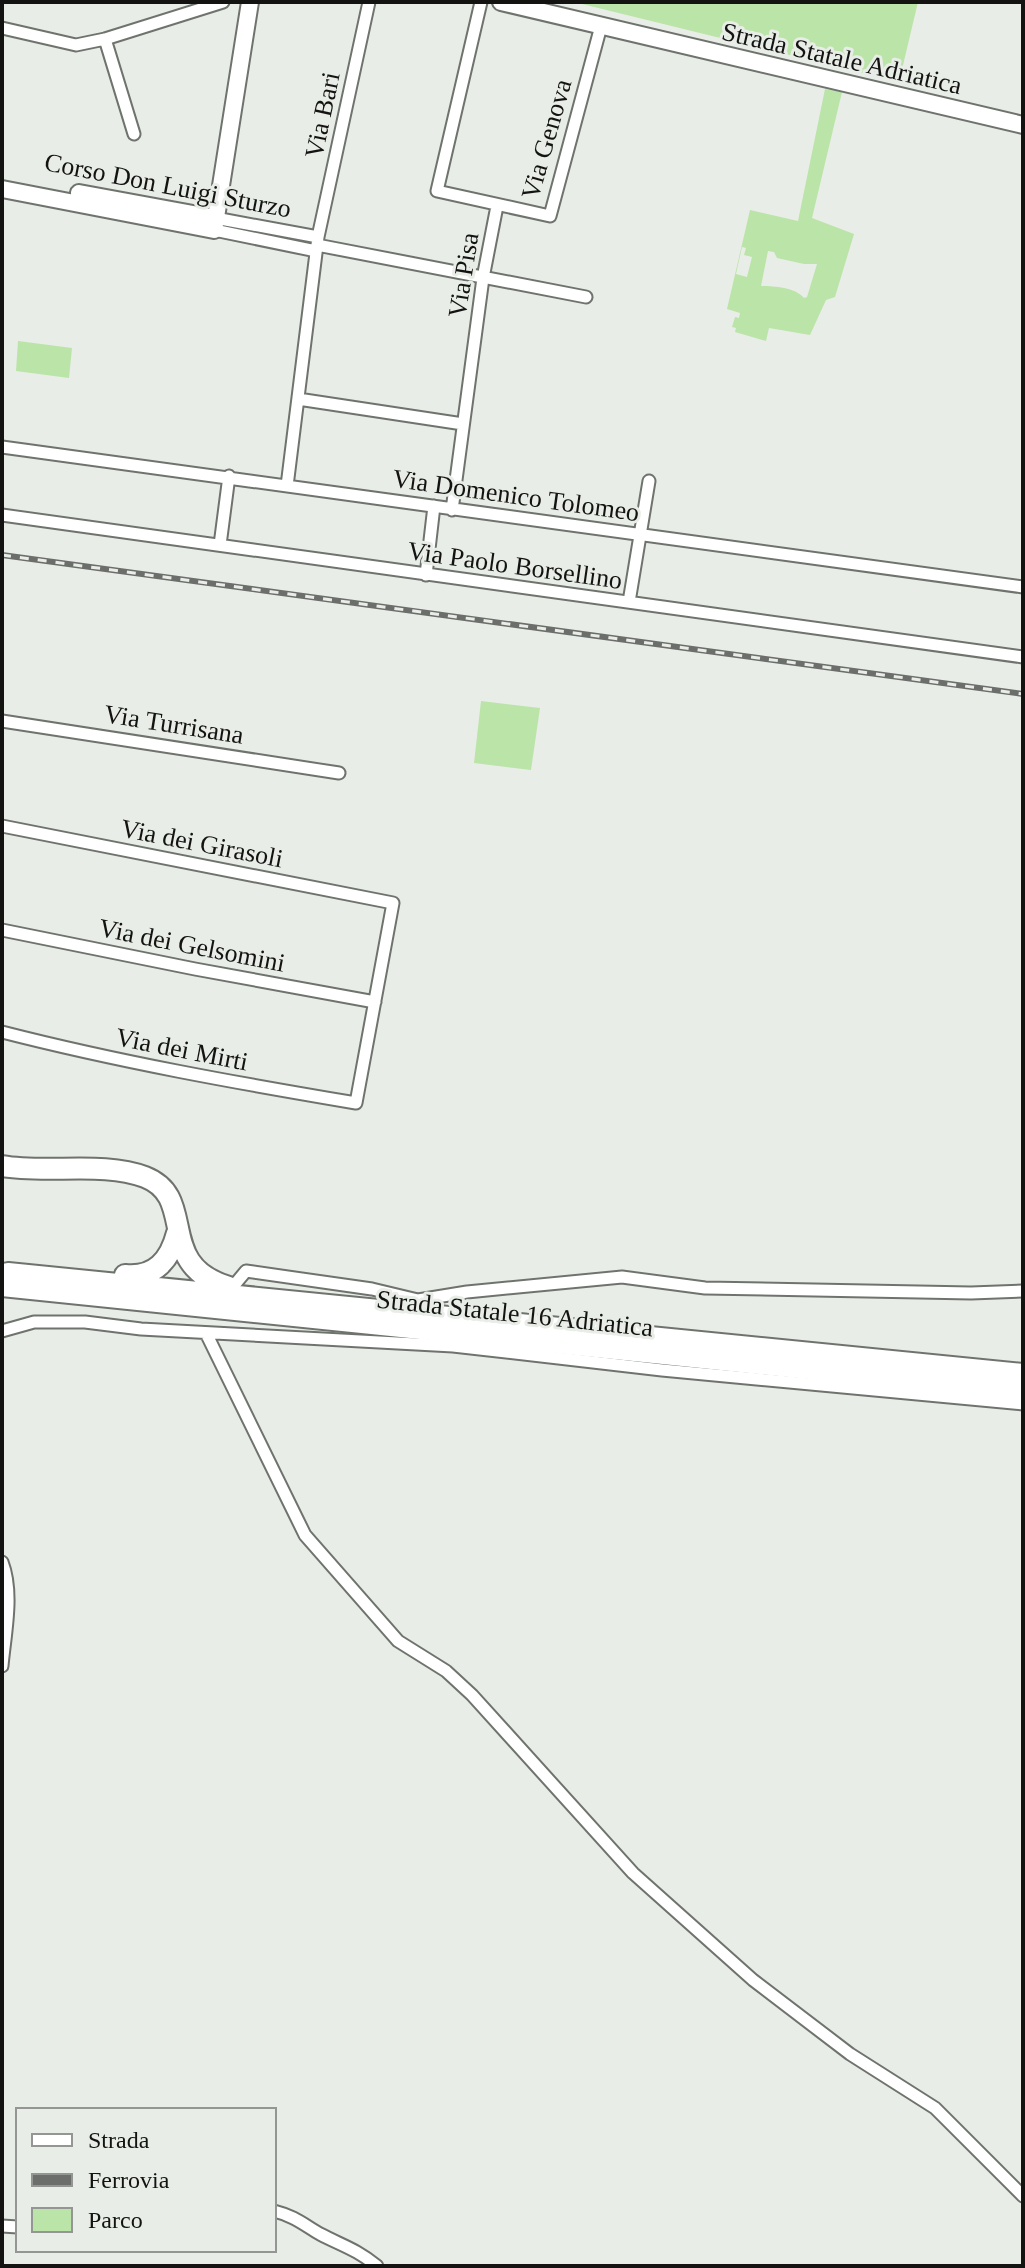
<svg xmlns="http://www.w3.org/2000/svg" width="1025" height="2268" viewBox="0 0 1025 2268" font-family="Georgia,serif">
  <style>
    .green { fill: #bbe4a8; fill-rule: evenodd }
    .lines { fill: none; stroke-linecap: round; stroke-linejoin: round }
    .street-casing { stroke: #6f736d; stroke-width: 15 }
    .secondary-casing { stroke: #6f736d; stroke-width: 20 }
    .highway-casing { stroke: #6f736d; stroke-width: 24 }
    .street { stroke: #fff; stroke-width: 11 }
    .secondary { stroke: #fff; stroke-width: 16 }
    .highway { stroke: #fff; stroke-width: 20 }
    .rail-casing { stroke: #6c6e6b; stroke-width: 6 }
    .rail { stroke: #e9ede7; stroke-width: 3; stroke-dasharray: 9; stroke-linecap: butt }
    .labels { text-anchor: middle; stroke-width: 6; stroke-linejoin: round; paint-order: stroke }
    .street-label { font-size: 26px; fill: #131412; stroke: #e9ede7 }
  </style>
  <rect width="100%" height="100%" fill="#e9ede7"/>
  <path class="green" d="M 582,2 L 918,2 L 899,82 L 582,4 Z
    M 825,89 L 842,92 L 812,218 L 854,234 L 835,297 L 826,300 L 810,335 L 769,328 L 766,341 L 735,332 L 736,328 L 732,327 L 735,317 L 739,318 L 740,313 L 727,309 L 750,210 L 798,221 ZM 742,247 L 746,248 L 744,255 L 752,257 L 747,277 L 736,274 ZM 768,251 L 774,252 L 777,258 L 804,264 L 817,264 L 807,297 L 804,298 C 795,287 773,286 761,286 Z
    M 18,341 L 72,348 L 69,378 L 16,371 Z
    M 481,701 L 540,708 L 531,770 L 474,763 Z"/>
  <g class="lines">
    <g class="street-casing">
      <path id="street" d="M 481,2 L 437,191 L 550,216 L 601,26
        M 2,28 L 76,45 L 105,39 L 223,2
        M 105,39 L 134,134
        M 215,218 L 318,237
        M 214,230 L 316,251
        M 317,245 L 586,297
        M 298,399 L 463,424
        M 2,447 L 1023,587
        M 287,486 L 318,237 L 369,2
        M 452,510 L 483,278 L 497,206
        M 2,515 L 1023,657
        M 220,545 L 229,476
        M 426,575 L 434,506
        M 629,602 L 649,481
        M 2,721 L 339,773
        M 2,826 L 393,903 L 356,1103 C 237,1083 119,1062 2,1032
        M 2,930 L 195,969 L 375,1002
        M 236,1283 L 246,1271 L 372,1289 L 418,1300 L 467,1292 L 622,1277 L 705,1288 L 971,1293 L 1023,1291
        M 2,1331 L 34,1322 L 85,1322 L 141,1329 L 453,1346 L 662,1370 L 1023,1404
        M 206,1333 L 305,1535 L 398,1641 L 446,1671 L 472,1695 L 633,1873 L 753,1980 L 850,2054 L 935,2108 L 1023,2196
        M 2,1562 C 14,1593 5,1633 2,1666
        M 274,2211 C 294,2216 303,2224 320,2234 C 343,2246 356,2249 377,2266
        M 2,2226 L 18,2227"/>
    </g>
    <g class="secondary-casing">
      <path id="secondary" d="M 501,2 L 1023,125
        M 2,189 L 214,230 L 250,2
        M 79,193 L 215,218"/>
    </g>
    <g class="highway-casing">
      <path id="highway" d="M 2,1166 C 47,1174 103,1161 145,1177 C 199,1198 153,1265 229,1287
        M 8,1273 L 1023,1374
        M 125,1275 C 155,1278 170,1260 177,1233
        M 2,1286 L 1023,1391"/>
    </g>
    <use href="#street" class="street"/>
    <use href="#secondary" class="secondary"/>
    <use href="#highway" class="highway"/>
    <g class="rail-casing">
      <path id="rail" d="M 2,555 L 1023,694"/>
    </g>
    <use href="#rail" class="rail"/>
  </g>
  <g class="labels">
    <g class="street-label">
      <text transform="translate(842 58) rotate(13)" y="9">Strada Statale Adriatica</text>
      <text transform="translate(322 115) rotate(-78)" y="9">Via Bari</text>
      <text transform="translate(546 139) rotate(-74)" y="9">Via Genova</text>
      <text transform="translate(168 185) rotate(11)" y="9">Corso Don Luigi Sturzo</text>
      <text transform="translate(463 275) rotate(-81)" y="9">Via Pisa</text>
      <text transform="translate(516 495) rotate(8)" y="9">Via Domenico Tolomeo</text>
      <text transform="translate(515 565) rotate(8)" y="9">Via Paolo Borsellino</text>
      <text transform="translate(174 724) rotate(9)" y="9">Via Turrisana</text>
      <text transform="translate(202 843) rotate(11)" y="9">Via dei Girasoli</text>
      <text transform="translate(192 945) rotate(11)" y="9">Via dei Gelsomini</text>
      <text transform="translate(182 1049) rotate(11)" y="9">Via dei Mirti</text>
      <text transform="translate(515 1313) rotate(6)" y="9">Strada Statale 16 Adriatica</text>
    </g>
  </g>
  <rect width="1025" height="2268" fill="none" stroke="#131412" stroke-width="8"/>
  <rect x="16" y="2108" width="260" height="144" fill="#e9ede7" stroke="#939692" stroke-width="2"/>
  <rect x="32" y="2134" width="40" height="12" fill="#ffffff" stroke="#939692" stroke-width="2"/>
  <text x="88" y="2148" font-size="24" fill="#131412">Strada</text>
  <rect x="32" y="2174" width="40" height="12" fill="#6c6e6b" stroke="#939692" stroke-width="2"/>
  <text x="88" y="2188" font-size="24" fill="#131412">Ferrovia</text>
  <rect x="32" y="2208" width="40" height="24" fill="#bbe4a8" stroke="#939692" stroke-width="2"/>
  <text x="88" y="2228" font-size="24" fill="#131412">Parco</text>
</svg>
